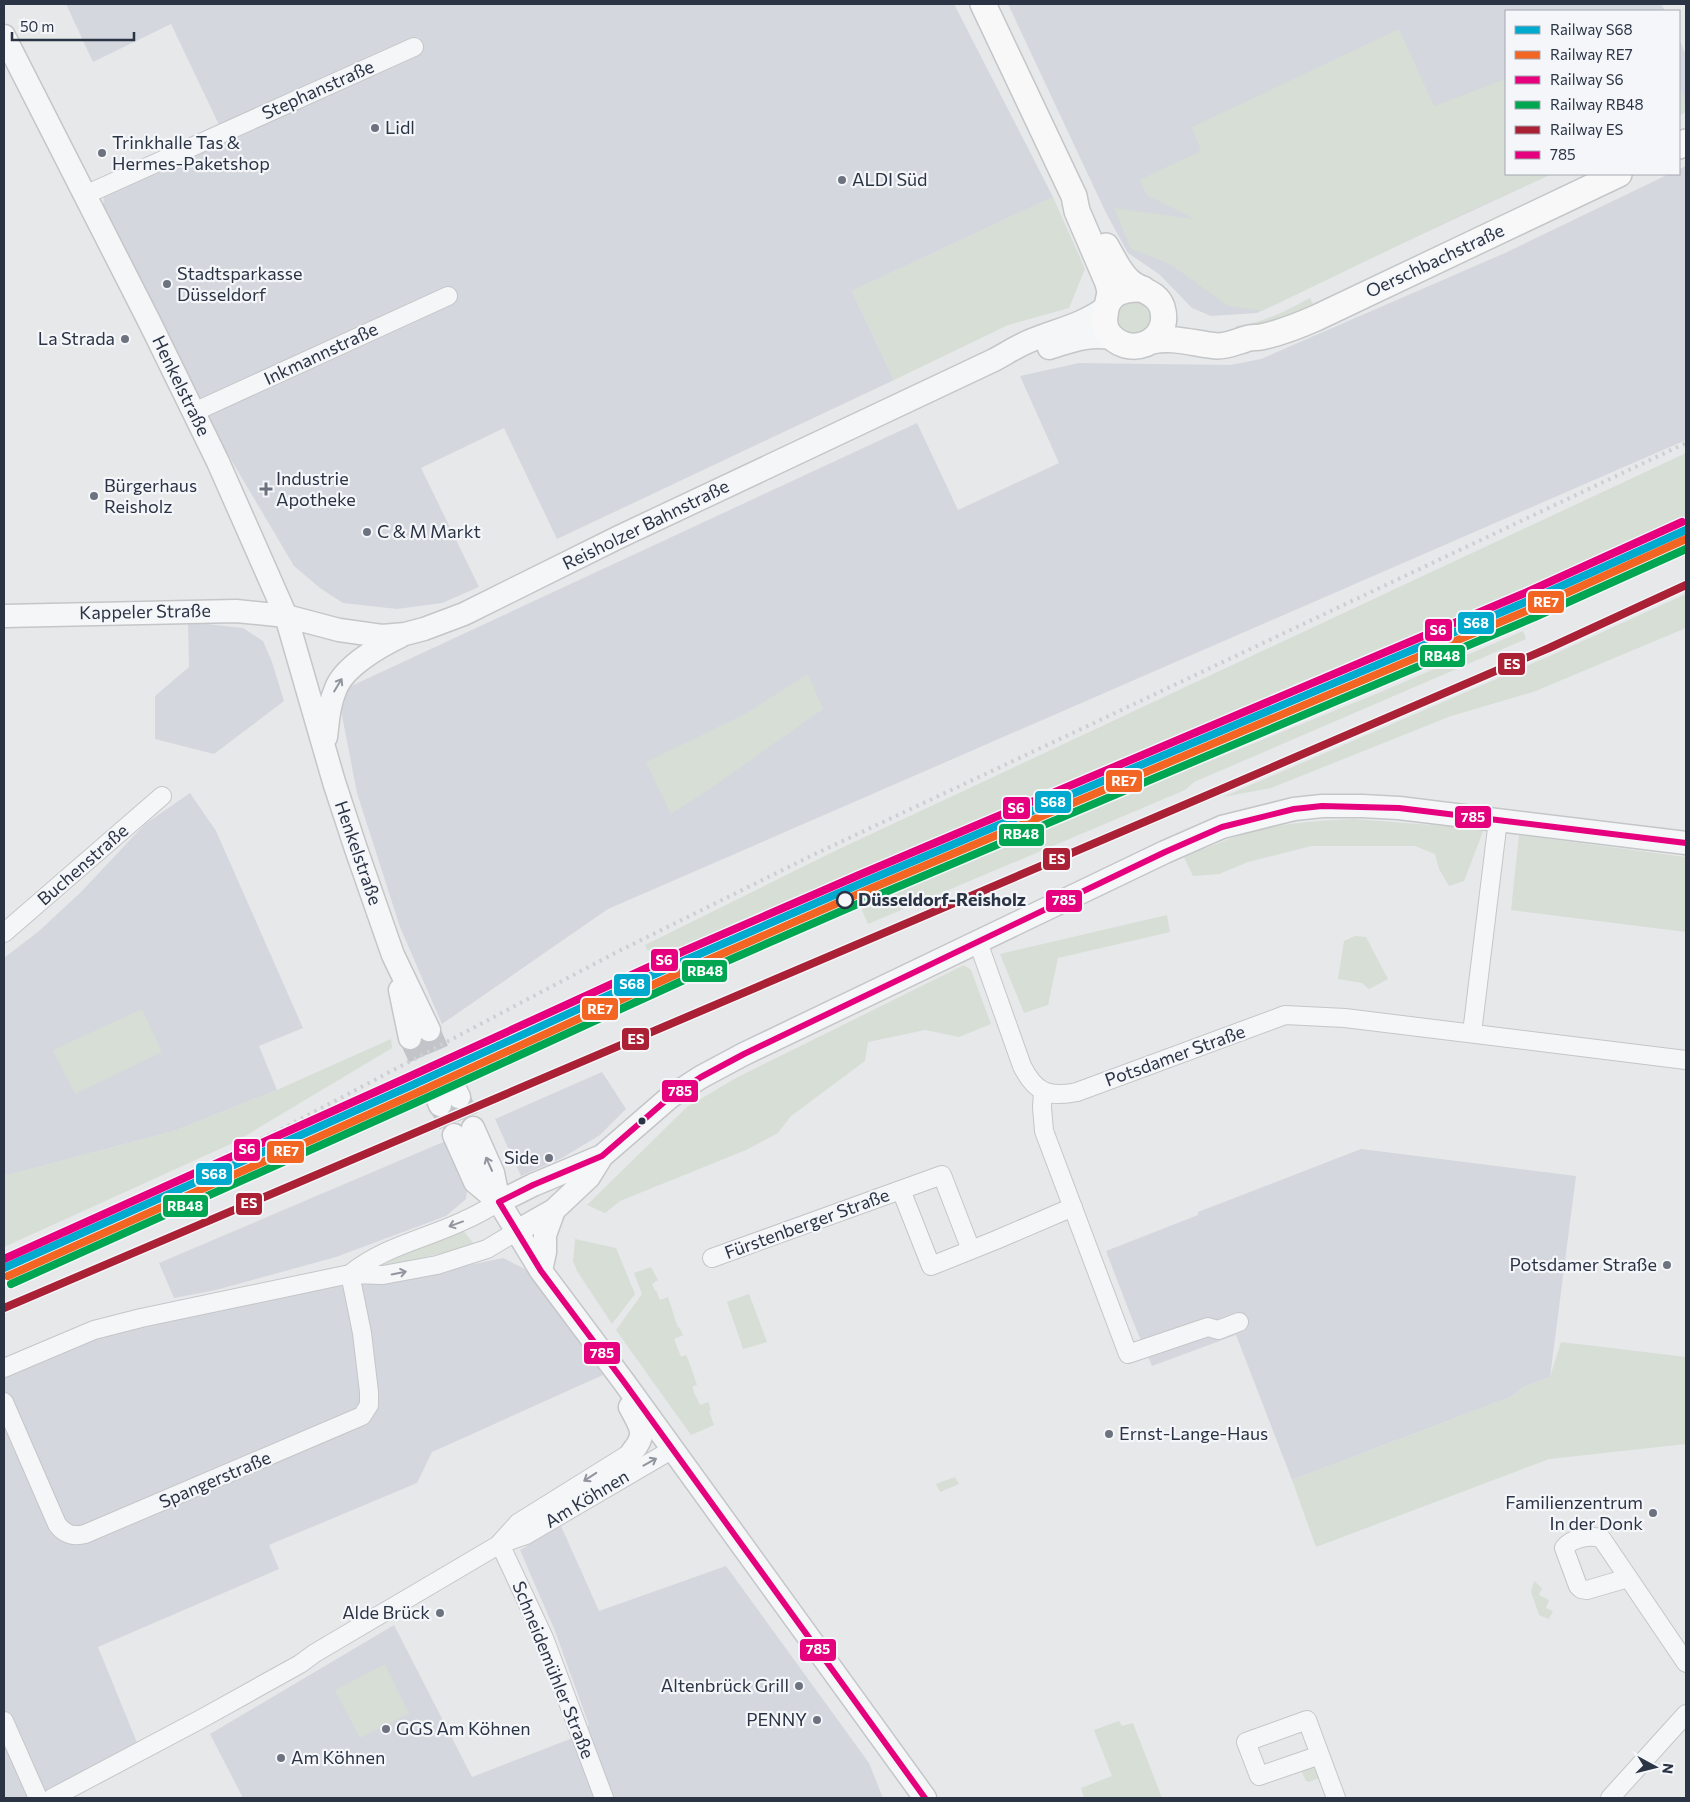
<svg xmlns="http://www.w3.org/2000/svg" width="1690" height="1802" viewBox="0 0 1690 1802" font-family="Commissioner,sans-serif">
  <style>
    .built { fill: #d4d7dd }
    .green { fill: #d6ded6 }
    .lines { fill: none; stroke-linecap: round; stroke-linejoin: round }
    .tertiary-tunnel { stroke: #c1c4c9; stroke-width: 22; stroke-dasharray: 22 11; stroke-linecap: butt }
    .minor-casing { stroke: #c4c6c8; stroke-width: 20 }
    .tertiary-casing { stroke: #c4c6c8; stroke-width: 25 }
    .secondary-casing { stroke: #c4c6c8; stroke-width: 28 }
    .minor { stroke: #f5f6f7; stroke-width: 18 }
    .tertiary { stroke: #f5f6f7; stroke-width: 22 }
    .secondary { stroke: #f8f8f8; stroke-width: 25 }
    .rail { stroke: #cecfd2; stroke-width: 4; stroke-dasharray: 2.5 5; stroke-linecap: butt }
    .bus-1-casing { stroke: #f4f6f9; stroke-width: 10 }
    .bus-1 { stroke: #e5007d; stroke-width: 6 }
    .rail-1-casing { stroke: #f4f6f9; stroke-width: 11 }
    .rail-2-casing { stroke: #f4f6f9; stroke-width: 11 }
    .rail-3-casing { stroke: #f4f6f9; stroke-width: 11 }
    .rail-4-casing { stroke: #f4f6f9; stroke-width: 11 }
    .rail-5-casing { stroke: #f4f6f9; stroke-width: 11 }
    .rail-1 { stroke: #00a9ce; stroke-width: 8 }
    .rail-2 { stroke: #f26522; stroke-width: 8 }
    .rail-3 { stroke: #e6007e; stroke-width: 8 }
    .rail-4 { stroke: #00a651; stroke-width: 8 }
    .rail-5 { stroke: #aa2135; stroke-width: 8 }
    .oneway { stroke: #90959e }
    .poi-dot { fill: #6c737f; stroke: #f4f6f9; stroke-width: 2 }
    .stop-dot { fill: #f4f6f9; stroke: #2b3445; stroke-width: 2.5 }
    .bus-dot { fill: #2b3445; stroke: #f4f6f9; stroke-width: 2 }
    .labels { text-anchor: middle; stroke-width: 4.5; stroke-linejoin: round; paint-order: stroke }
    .street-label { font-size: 18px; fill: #2b3445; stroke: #f4f6f9 }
    .poi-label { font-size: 18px; fill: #2b3445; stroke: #f4f6f9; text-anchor: start }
    .stop-label { font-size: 18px; font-weight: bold; fill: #2b3445; stroke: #f4f6f9; text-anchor: start }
    .line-badge { stroke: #f4f6f9; stroke-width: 2 }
    .badge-label { font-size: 14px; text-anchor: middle; font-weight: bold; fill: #fff }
  </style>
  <rect width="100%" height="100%" fill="#e6e8ea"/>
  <path class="built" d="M 66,4 L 954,4 L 1053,197 L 852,291 L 894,380 L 557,539 L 504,428 L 421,468 L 479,587 L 442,603 L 397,609 L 343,603 L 320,588 L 294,566 L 191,392 L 103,209 L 104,193 L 422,47 L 418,37 L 221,129 L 171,24 L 93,62 Z
    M 1008,4 L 1661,4 L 1665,11 L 1506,11 L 1506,174 L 1551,174 L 1302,290 L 1257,313 L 1211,316 L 1192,308 L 1159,274 L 1128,253 L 1106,213 Z
    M 1679,39 L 1686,55 L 1686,111 L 1679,114 Z
    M 1686,166 L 1686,440 L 608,909 L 442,1024 L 400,927 L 357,793 L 340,705 L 349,687 L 917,423 L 958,510 L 1059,463 L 1020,376 L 1079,363 L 1230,365 L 1261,359 L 1505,253 L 1669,174 L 1679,174 L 1679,169 Z
    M 188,622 L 243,628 L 263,641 L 272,662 L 284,701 L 214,754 L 155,739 L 155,696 L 189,667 Z
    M 190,793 L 216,831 L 303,1028 L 259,1046 L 277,1090 L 174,1131 L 4,1176 L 4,958 L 39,931 L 81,892 L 145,824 Z
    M 602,1072 L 626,1109 L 600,1135 L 562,1158 L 521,1176 L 495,1119 Z
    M 448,1140 L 468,1183 L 466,1199 L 446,1216 L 336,1257 L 216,1290 L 174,1298 L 159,1263 Z
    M 1361,1149 L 1576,1176 L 1550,1377 L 1523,1387 L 1513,1396 L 1292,1480 L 1236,1335 L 1152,1366 L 1134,1324 L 1106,1251 L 1198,1215 L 1198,1212 Z
    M 503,1258 L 525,1269 L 603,1375 L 432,1452 L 417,1483 L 269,1545 L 279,1569 L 98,1647 L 140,1750 L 47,1798 L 4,1713 L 4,1376 L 98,1336 L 347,1283 L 388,1282 Z
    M 561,1526 L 599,1611 L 726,1566 L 869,1763 L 883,1798 L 243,1798 L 210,1734 L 394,1625 L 472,1777 L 570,1739 L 589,1725 L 555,1631 L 520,1550 Z
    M 4,1731 L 34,1798 L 4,1798 Z"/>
  <path class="green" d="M 1399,29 L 1434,106 L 1506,79 L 1506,174 L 1552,174 L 1480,206 L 1262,311 L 1228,306 L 1170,264 L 1131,249 L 1114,208 L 1194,219 L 1147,195 L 1139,180 L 1201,151 L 1192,127 Z
    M 1679,85 L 1686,101 L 1686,112 L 1679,116 Z
    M 1053,197 L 1085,269 L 1069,308 L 1008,325 L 894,380 L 852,291 Z
    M 1310,298 L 1313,304 L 1309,306 L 1309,310 L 1251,328 L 1235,329 L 1236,326 C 1263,323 1286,311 1310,298 Z
    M1117 317a17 17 0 1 1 34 0a17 17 0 1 1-34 0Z
    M 1686,453 L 1686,516 L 1608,554 L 1145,752 L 846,876 L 686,946 L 647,950 L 645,945 L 835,851 Z
    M 1686,594 L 1686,628 L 1533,692 L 1451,716 L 1271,788 L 1223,797 L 1552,655 Z
    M 1523,631 L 1526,639 L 1194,782 L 1185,790 L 868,924 L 859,903 L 1199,762 L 1200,765 L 1376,694 Z
    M 808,674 L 823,709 L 714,786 L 671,814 L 646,762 L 743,715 Z
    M 1353,819 L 1484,829 L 1464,881 L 1449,886 L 1439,869 L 1435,854 L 1415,846 L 1311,846 L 1248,862 L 1219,874 L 1193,876 L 1184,857 C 1202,850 1220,842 1238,836 C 1275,823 1315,821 1353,819 Z
    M 1519,835 L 1686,857 L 1686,932 L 1511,910 Z
    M 1167,915 L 1170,932 L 1058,958 L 1048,1005 L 1024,1013 L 1000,954 Z
    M 1355,936 L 1366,937 L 1388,979 L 1369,989 L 1362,983 L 1338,979 L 1344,941 Z
    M 964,965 L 971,970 L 991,1024 L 959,1037 L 925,1030 L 868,1042 L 865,1061 L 791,1116 L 778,1133 L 746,1150 L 620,1201 L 605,1213 L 587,1205 L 687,1107 L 736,1078 Z
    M 142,1009 L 162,1052 L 75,1094 L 53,1050 Z
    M 391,1039 L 392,1048 L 235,1142 L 4,1247 L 4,1176 L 174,1131 L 277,1090 Z
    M 462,1229 L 474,1244 L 464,1248 L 377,1268 L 376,1261 Z
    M 575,1239 L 616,1248 L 635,1294 L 612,1324 L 577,1271 L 573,1261 Z
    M 651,1267 L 658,1280 L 652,1284 L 655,1291 L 656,1290 L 660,1300 L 668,1297 L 678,1328 L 679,1327 L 683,1335 L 674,1339 L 681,1357 L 686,1355 L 688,1359 L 697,1385 L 693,1386 C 692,1391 698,1399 700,1405 L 708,1402 L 711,1410 L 709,1411 L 714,1425 L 691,1435 L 616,1330 L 642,1294 L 634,1273 Z
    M 749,1294 L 767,1342 L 743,1349 L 727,1302 Z
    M 1561,1342 L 1686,1357 L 1686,1444 L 1549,1459 L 1316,1547 L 1292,1480 L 1513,1396 L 1523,1387 L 1550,1377 Z
    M 955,1477 L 959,1484 L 940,1492 L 936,1484 Z
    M 1534,1581 L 1542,1588 L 1539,1595 L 1549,1600 L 1546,1608 L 1553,1611 L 1549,1619 L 1539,1615 L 1531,1592 Z
    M 385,1664 L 409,1713 L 360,1738 L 335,1690 Z
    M 1119,1721 L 1122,1726 L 1133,1723 L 1162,1798 L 1084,1798 L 1081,1788 L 1112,1776 L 1094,1730 Z
    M 1310,1765 L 1317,1772 L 1319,1778 L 1309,1782 L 1306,1781 L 1299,1766 Z"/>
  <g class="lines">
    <path class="tertiary-tunnel" d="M 429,1030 L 454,1087
      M 410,1038 L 436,1095
      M 459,1097 L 473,1128
      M 440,1105 L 454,1135"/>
    <g class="minor-casing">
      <path id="minor" d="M 85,195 L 414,47
        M 194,412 L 448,296
        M 4,933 L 162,796
        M 978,942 L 1022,1066 C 1035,1092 1048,1098 1077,1092 L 1285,1015 L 1345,1018 L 1686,1060
        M 1472,1033 L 1498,820
        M 1043,1092 L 1042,1107 L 1044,1131 L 1128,1354 L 1208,1327 L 1218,1330 L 1239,1322
        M 901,1190 L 931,1266 L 996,1240 L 1073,1207
        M 712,1258 L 942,1175 L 971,1250
        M 350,1274 C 384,1246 426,1239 465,1220 C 477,1215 488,1208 499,1202
        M 4,1368 L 94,1330 L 141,1318 L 350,1274 L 383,1275 L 437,1265 L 487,1249 L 517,1231
        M 4,1402 L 57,1524 C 64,1534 73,1537 85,1534 L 362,1416 L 369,1405 L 369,1392 L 362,1333 L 350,1274
        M 500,1543 L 518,1523 L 632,1452
        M 500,1544 L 544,1638 L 604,1798
        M 1628,1578 L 1587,1590 L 1581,1589 L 1578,1586 L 1564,1548 C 1571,1538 1591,1534 1602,1539 L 1686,1663
        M 4,1721 L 38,1798
        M 1320,1755 L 1259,1776 L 1246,1742 L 1307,1720 L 1336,1798
        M 52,1798 L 201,1719 L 300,1664 L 315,1653 L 500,1544 L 526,1535 L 673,1449
        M 1610,1798 L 1686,1714"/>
    </g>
    <g class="tertiary-casing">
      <path id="tertiary" d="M 4,36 L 150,323 L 218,462 L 286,616 L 334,782 L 356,849 L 393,955 L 429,1030
        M 1049,348 C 1071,341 1092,333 1115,339
        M 4,616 L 236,611 L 286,616 L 339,630 L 382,636 L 405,634 L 424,629 L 464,614 L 619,537 L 994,360 C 1007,353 1019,345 1032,340 C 1056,330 1085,324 1106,307
        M 326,737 C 328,720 329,704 336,688 C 345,666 380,646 401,636
        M 400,990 L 410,1038
        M 454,1087 L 459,1097
        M 436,1095 L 440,1105
        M 473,1128 L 493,1173 L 499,1202
        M 454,1135 L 475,1182 L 499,1202 L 541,1271 L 624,1382 L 925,1798
        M 499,1202 L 533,1185 L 602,1156
        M 517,1231 L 554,1210 L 589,1177 L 602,1156 L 670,1097 L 701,1077 L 744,1054 L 1165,852 L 1222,827 L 1294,809 L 1322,806 L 1362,806 L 1399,808 L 1686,843
        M 541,1271 L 545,1252 L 545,1235 L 554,1210
        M 630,1407 C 640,1426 648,1434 632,1452"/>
    </g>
    <g class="secondary-casing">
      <path id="secondary" d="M 983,4 L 1074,196 L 1077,211 L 1108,283 L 1110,292 L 1108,302
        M 1679,146 L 1686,142
        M 1106,246 C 1113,258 1119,272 1129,281 C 1140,291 1157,292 1162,307 C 1173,343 1126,361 1107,331 C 1105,326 1104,321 1105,316 C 1106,293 1123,288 1143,289
        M 1152,341 C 1173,336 1195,344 1217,346 C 1228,346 1236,342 1246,339 C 1251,337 1256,338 1261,337 C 1280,333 1298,326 1316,318 L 1619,174"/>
    </g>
    <use href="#minor" class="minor"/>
    <use href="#tertiary" class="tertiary"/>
    <use href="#secondary" class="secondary"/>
    <path class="rail" d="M 4,1262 L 101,1212 L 278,1131 L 615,953 L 817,853 L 1077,731 L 1686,443"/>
    <g class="bus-1-casing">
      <path id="bus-1" d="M 499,1202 L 533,1185 L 602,1156 L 670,1097 L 701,1077 L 744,1054 L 1165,852 L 1222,827 L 1294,809 L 1322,806 L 1399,808 L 1686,843
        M 499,1202 L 541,1271 L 624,1382 L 925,1798"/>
    </g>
    <use href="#bus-1" class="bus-1"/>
    <g class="rail-1-casing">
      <path id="rail-1" d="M 4,1268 L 408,1087 L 688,959 L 862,883 L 1528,601 L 1686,530"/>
    </g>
    <g class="rail-2-casing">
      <path id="rail-2" d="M 8,1276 L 412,1095 L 692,967 L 865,891 L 1531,609 L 1686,539"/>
    </g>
    <g class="rail-3-casing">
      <path id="rail-3" d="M 4,1259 L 404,1079 L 684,951 L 859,875 L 1525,593 L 1682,522"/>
    </g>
    <g class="rail-4-casing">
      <path id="rail-4" d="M 11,1284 L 415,1103 L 695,975 L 869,899 L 1535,617 L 1686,549"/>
    </g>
    <g class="rail-5-casing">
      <path id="rail-5" d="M 4,1308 L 1217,791 L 1549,648 L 1686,585"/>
    </g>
    <use href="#rail-1" class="rail-1"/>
    <use href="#rail-2" class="rail-2"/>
    <use href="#rail-3" class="rail-3"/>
    <use href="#rail-4" class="rail-4"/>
    <use href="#rail-5" class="rail-5"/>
  </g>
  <defs><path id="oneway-shaft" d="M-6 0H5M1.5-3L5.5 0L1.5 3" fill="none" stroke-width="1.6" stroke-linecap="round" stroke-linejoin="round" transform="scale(1.25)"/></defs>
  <g class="oneway">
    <use href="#oneway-shaft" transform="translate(338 685) rotate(-59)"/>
    <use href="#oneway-shaft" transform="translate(489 1164) rotate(-114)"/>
    <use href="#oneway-shaft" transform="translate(456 1224) rotate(160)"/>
    <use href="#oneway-shaft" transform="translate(399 1273) rotate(-11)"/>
    <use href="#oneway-shaft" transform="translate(650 1462) rotate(-29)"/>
    <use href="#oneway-shaft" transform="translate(590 1477) rotate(147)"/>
  </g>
  <g class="poi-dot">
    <circle cx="375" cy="128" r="5"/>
    <circle cx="102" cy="153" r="5"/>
    <circle cx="842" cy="180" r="5"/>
    <circle cx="167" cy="284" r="5"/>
    <circle cx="125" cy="339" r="5"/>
    <path d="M263.5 481.5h5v5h5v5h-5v5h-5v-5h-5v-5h5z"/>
    <circle cx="94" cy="496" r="5"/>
    <circle cx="367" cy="532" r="5"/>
    <circle cx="549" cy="1158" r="5"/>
    <circle cx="1667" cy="1265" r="5"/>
    <circle cx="1109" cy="1434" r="5"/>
    <circle cx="1653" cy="1513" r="5"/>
    <circle cx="440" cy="1613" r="5"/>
    <circle cx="799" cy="1686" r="5"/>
    <circle cx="817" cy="1720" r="5"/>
    <circle cx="386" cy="1729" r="5"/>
    <circle cx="281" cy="1758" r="5"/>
  </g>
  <circle class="stop-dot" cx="845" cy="900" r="8"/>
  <circle class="bus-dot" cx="642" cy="1121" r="4.5"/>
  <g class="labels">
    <g class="street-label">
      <text transform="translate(318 90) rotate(-24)" y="6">Stephanstraße</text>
      <text transform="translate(1435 261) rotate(-25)" y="6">Oerschbachstraße</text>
      <text transform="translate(321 354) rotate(-25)" y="6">Inkmannstraße</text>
      <text transform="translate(181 386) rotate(64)" y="6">Henkelstraße</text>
      <text transform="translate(646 525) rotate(-26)" y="6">Reisholzer Bahnstraße</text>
      <text transform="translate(145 612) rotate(-1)" y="6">Kappeler Straße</text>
      <text transform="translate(358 853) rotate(71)" y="6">Henkelstraße</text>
      <text transform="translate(83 865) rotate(-41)" y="6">Buchenstraße</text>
      <text transform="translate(1175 1056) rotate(-20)" y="6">Potsdamer Straße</text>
      <text transform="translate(807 1224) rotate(-20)" y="6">Fürstenberger Straße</text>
      <text transform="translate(215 1480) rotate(-23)" y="6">Spangerstraße</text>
      <text transform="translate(587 1499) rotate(-31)" y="6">Am Köhnen</text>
      <text transform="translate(553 1670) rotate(68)" y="6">Schneidemühler Straße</text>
    </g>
    <g class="poi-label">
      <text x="385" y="134">Lidl</text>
      <text x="112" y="149">Trinkhalle Tas &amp;<tspan x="112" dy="21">Hermes-Paketshop</tspan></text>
      <text x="852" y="186">ALDI Süd</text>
      <text x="177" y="280">Stadtsparkasse<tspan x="177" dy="21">Düsseldorf</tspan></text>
      <text x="115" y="345" text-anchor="end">La Strada</text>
      <text x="276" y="485">Industrie<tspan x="276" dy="21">Apotheke</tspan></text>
      <text x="104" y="492">Bürgerhaus<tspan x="104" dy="21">Reisholz</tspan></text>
      <text x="377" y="538">C &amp; M Markt</text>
      <text x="539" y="1164" text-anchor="end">Side</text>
      <text x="1657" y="1271" text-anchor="end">Potsdamer Straße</text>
      <text x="1119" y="1440">Ernst-Lange-Haus</text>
      <text x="1643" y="1509" text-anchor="end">Familienzentrum<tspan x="1643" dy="21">In der Donk</tspan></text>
      <text x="430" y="1619" text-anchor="end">Alde Brück</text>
      <text x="789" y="1692" text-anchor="end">Altenbrück Grill</text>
      <text x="807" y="1726" text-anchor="end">PENNY</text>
      <text x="396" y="1735">GGS Am Köhnen</text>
      <text x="291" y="1764">Am Köhnen</text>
    </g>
    <g class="stop-label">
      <text x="858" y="906">Düsseldorf-Reisholz</text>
    </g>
  </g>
  <g class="line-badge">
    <rect x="1527" y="590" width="38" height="24" rx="5" fill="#f26522"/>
    <rect x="1457" y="611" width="38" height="24" rx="5" fill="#00a9ce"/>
    <rect x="1424" y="618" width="29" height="24" rx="5" fill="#e6007e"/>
    <rect x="1419" y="644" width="47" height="24" rx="5" fill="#00a651"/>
    <rect x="1497" y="652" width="29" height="24" rx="5" fill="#aa2135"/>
    <rect x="1105" y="769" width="38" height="24" rx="5" fill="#f26522"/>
    <rect x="1034" y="790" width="38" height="24" rx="5" fill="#00a9ce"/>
    <rect x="1002" y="796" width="29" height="24" rx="5" fill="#e6007e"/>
    <rect x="1454" y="805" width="38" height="24" rx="5" fill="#e5007d"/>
    <rect x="998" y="823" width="47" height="24" rx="5" fill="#00a651"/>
    <rect x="1042" y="847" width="29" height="24" rx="5" fill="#aa2135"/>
    <rect x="1045" y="889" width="38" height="24" rx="5" fill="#e5007d"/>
    <rect x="650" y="948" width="29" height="24" rx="5" fill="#e6007e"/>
    <rect x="681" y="959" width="47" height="24" rx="5" fill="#00a651"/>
    <rect x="613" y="973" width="38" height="24" rx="5" fill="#00a9ce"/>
    <rect x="581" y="997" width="38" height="24" rx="5" fill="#f26522"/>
    <rect x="621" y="1027" width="29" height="24" rx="5" fill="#aa2135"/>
    <rect x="661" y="1079" width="38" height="24" rx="5" fill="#e5007d"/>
    <rect x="233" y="1138" width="28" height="24" rx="5" fill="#e6007e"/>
    <rect x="266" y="1140" width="39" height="24" rx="5" fill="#f26522"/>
    <rect x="195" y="1162" width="38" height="24" rx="5" fill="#00a9ce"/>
    <rect x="235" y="1192" width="28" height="24" rx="5" fill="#aa2135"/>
    <rect x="162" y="1194" width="47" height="24" rx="5" fill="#00a651"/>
    <rect x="583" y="1341" width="38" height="24" rx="5" fill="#e5007d"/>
    <rect x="799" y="1638" width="38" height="24" rx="5" fill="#e5007d"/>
  </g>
  <g class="badge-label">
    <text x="1546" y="607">RE7</text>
    <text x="1476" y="628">S68</text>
    <text x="1438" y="635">S6</text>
    <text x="1442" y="661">RB48</text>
    <text x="1512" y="669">ES</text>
    <text x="1124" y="786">RE7</text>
    <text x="1053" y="807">S68</text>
    <text x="1016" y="813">S6</text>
    <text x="1473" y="822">785</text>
    <text x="1021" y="839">RB48</text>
    <text x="1057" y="864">ES</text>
    <text x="1064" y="905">785</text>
    <text x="664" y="965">S6</text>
    <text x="705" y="976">RB48</text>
    <text x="632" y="989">S68</text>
    <text x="600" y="1014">RE7</text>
    <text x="636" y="1044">ES</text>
    <text x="680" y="1096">785</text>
    <text x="247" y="1154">S6</text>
    <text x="286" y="1156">RE7</text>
    <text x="214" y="1179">S68</text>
    <text x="249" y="1208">ES</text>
    <text x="185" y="1211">RB48</text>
    <text x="602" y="1358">785</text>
    <text x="818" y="1654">785</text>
  </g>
  <rect width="1690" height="1802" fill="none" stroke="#2b3445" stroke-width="10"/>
  <rect x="1505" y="10" width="175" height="165" fill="#f4f6f9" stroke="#a4a8b1"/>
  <rect x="1515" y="26" width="25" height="8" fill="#00a9ce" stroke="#a4a8b1"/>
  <text x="1550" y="35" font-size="15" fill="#2b3445">Railway S68</text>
  <rect x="1515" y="51" width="25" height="8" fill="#f26522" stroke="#a4a8b1"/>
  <text x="1550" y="60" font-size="15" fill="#2b3445">Railway RE7</text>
  <rect x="1515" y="76" width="25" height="8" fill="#e6007e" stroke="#a4a8b1"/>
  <text x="1550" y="85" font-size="15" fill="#2b3445">Railway S6</text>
  <rect x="1515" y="101" width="25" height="8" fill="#00a651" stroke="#a4a8b1"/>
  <text x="1550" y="110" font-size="15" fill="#2b3445">Railway RB48</text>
  <rect x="1515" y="126" width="25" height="8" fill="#aa2135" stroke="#a4a8b1"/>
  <text x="1550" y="135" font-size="15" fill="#2b3445">Railway ES</text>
  <rect x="1515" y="151" width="25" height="8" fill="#e5007d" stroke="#a4a8b1"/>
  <text x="1550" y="160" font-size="15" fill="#2b3445">785</text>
  <g transform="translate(1655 1767) rotate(97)" stroke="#f4f6f9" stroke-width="4" paint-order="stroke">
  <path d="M0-4L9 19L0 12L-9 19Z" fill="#2b3445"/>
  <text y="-8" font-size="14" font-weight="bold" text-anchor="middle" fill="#2b3445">N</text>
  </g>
  <path d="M12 32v8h122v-8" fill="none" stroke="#2b3445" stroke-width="2.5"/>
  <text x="20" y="32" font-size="15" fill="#2b3445" stroke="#f4f6f9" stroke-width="4" paint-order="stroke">50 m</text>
</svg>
